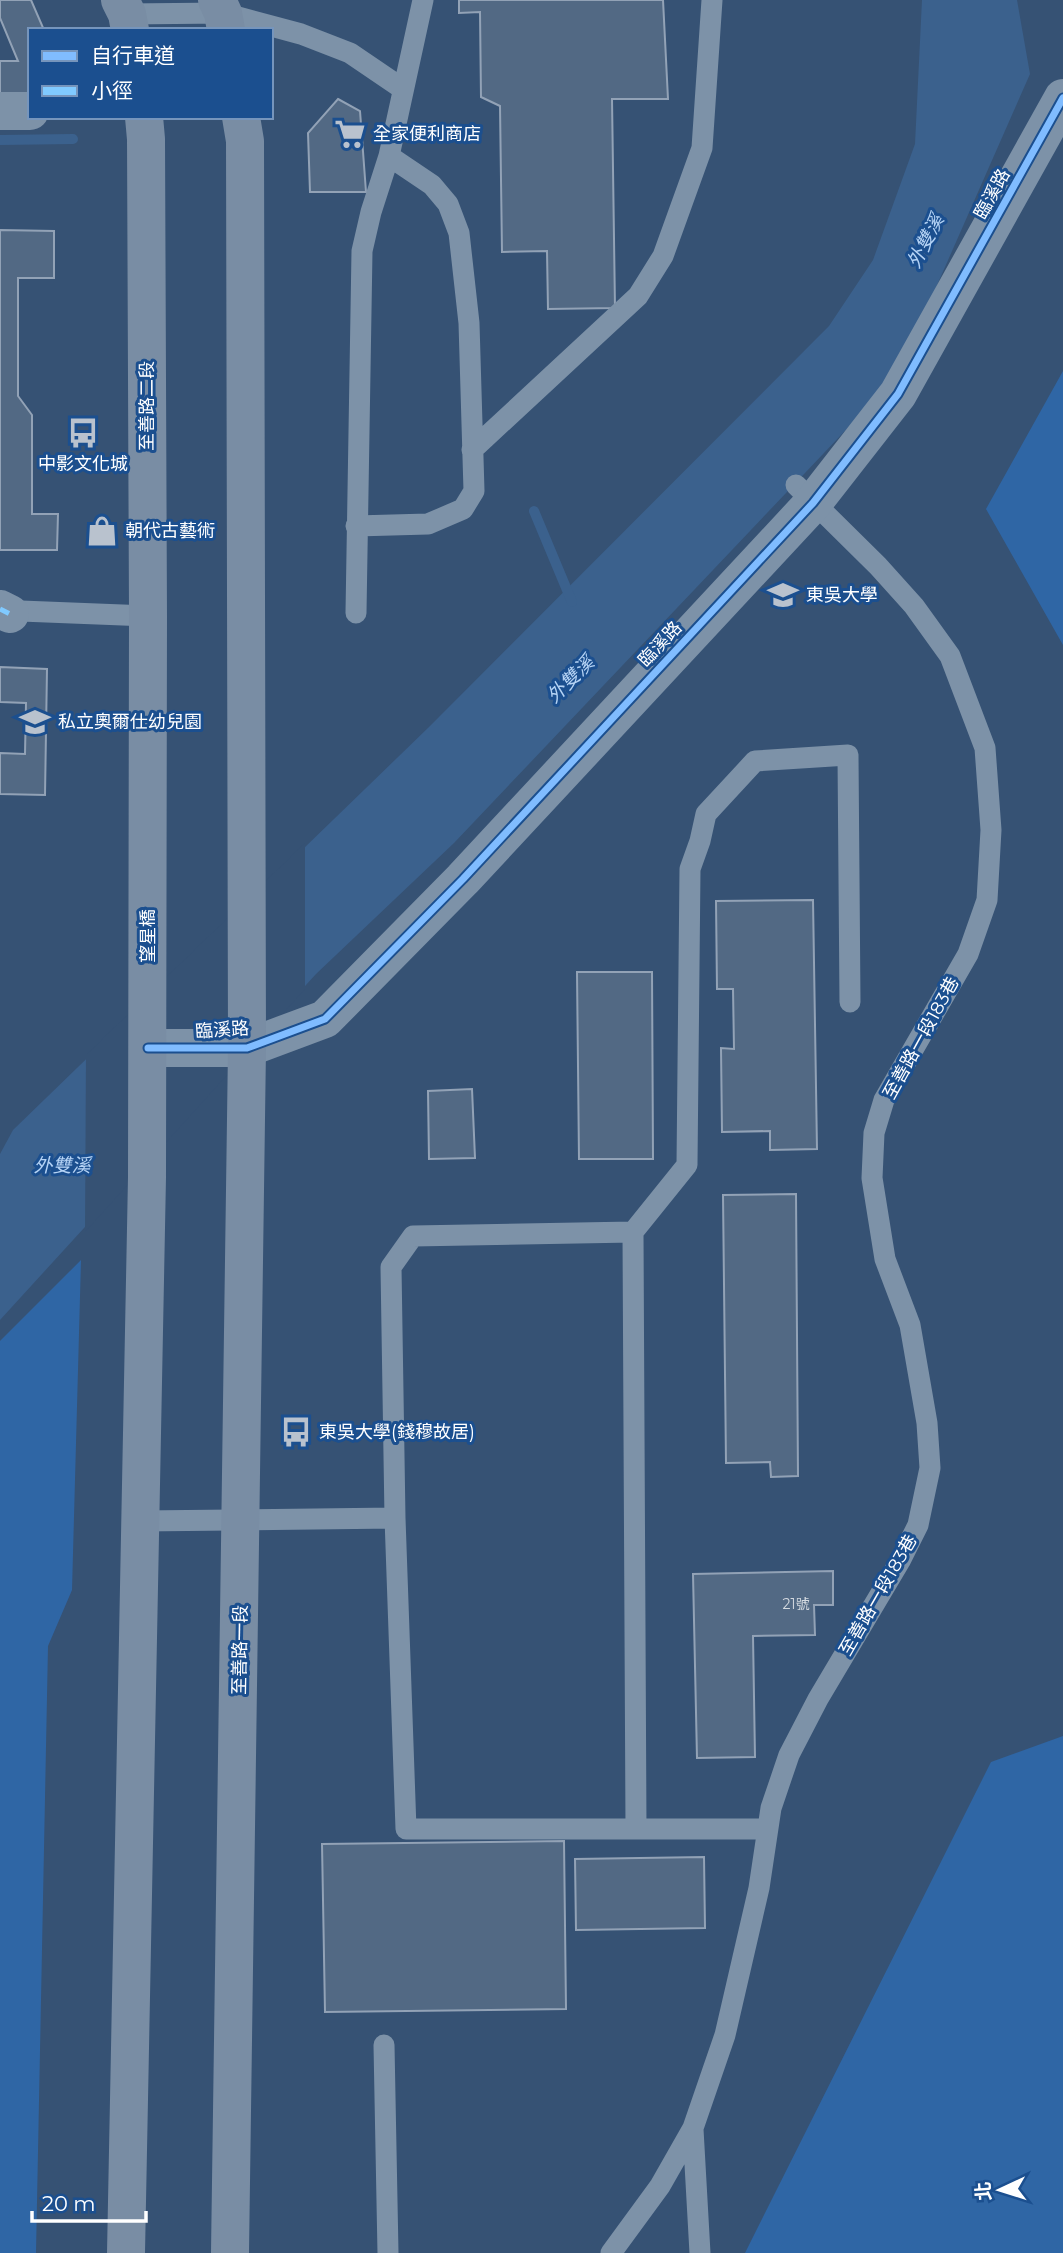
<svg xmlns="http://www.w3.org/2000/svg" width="1063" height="2253" viewBox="0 0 1063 2253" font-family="Montserrat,'Noto Sans TC',sans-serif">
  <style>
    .green { fill: #2f66a5 }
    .water { fill: #3b618d }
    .pier { fill: #365274 }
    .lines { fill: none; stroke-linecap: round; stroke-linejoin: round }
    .stream { stroke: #3b618d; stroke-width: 10 }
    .building { fill: #526984; stroke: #92a2b6; stroke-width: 2 }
    .lane { stroke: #7d92a8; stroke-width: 21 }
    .street { stroke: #7d92a8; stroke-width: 38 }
    .secondary { stroke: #798da4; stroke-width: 38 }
    .quiet { stroke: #80caff; stroke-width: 5; stroke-dasharray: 10 5; stroke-linecap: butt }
    .cycleway-casing { stroke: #1b4f8f; stroke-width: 11 }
    .cycleway { stroke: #80bcff; stroke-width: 7 }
    .labels { text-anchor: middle; stroke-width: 6; stroke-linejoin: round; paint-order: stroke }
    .number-label { font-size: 14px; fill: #d4dae0 }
    .poi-label { font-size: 18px; fill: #fff; stroke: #1b4f8f; text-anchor: start }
    .street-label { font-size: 18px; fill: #fff; stroke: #1b4f8f }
    .water-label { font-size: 19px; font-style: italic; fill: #b5d3f5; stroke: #1b4f8f }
  </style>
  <rect width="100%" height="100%" fill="#365274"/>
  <path class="green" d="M 1063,371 L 1063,645 L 986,509 Z
    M 81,1260 L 72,1590 L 48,1646 L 36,2253 L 0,2253 L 0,1341 Z
    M 1063,1736 L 1063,2253 L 745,2253 L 991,1762 Z"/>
  <path class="water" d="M 922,0 L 1017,0 L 1030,74 L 897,376 L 454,843 L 316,974 L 0,1320 L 0,1154 L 13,1130 L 429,727 L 829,326 L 873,260 L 915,144 Z"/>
  <path class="pier" d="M 305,843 L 305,989 L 85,1232 L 86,1055 Z"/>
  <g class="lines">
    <path class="stream" d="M 0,140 L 73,139
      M 534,511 L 572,602"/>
  </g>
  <path class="building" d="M 0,0 L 31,0 L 44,30 L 30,30 L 30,94 L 0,95 L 0,61 L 18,61 L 0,18 Z
    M 459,0 L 663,0 L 668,99 L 612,99 L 615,308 L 548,309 L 547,251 L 502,252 L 500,106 L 481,97 L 480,12 L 459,13 Z
    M 338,99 L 360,111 L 366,192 L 310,192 L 308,133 Z
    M 0,230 L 54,231 L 54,278 L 18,278 L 18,396 L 32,415 L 32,514 L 58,514 L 57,550 L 0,550 Z
    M 0,667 L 47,669 L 45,795 L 0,794 L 0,753 L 25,754 L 26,703 L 0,702 Z
    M 813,900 L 817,1149 L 770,1150 L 770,1131 L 722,1132 L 721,1048 L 734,1049 L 733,989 L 717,989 L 716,901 Z
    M 577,972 L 652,972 L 653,1159 L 579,1159 Z
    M 472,1089 L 475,1158 L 429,1159 L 428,1091 Z
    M 796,1194 L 798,1476 L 771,1477 L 770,1462 L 726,1463 L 723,1195 Z
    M 833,1571 L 833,1605 L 814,1605 L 815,1635 L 753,1636 L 755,1757 L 697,1758 L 693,1574 Z
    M 564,1841 L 566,2009 L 325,2012 L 322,1844 Z
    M 704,1857 L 705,1928 L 576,1930 L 575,1859 Z"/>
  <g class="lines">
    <path class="lane" d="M 127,14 L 223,13 L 301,34 L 350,53 L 403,89
      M 472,450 L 638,296 L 663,256 L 702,148 L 712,0
      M 356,526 L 428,524 L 463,509 L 474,491 L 469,323 L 459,233 L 448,204 L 432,185 L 389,156
      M 356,613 L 362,251 L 371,212 L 389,156 L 423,0
      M 1,617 L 21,611 L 148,616
      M 633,1232 L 413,1236 L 391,1267 L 395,1518 L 406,1829 L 766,1829
      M 141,1521 L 395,1518
      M 636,1829 L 633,1232 L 687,1165 L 690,869 L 700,841 L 706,814 L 755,761 L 848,755 L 850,1002
      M 384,2045 L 388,2253
      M 693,2129 L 700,2253
      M 611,2253 L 660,2186 L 693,2128 L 725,2035 L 759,1888 L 771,1808 L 789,1755 L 818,1699 L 900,1561 L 918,1525 L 930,1468 L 927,1423 L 910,1325 L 885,1259 L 872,1178 L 874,1133 L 884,1100 L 968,954 L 987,900 L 991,830 L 985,748 L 950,656 L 914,606 L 878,566 L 796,485"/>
    <path class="street" d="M 0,111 L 30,111
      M 0,609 L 10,614
      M 148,1048 L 247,1048 L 325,1019 L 463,879 L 813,503 L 898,394 L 1063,98"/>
    <path class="secondary" d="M 120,0 L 127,14 L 130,30
      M 217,0 L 223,13 L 226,30
      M 126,2253 L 147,1177 L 148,616 L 146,139 L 144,117
      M 230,2253 L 247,1048 L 245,141 L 241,117"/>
    <path class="quiet" d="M 0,609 L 10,614"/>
    <g class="cycleway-casing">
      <path id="cycleway" d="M 148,1048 L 247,1048 L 325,1019 L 463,879 L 813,503 L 898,394 L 1063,98"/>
    </g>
    <use href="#cycleway" class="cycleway"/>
  </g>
  <defs>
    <g id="supermarket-bare" transform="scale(2.415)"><path d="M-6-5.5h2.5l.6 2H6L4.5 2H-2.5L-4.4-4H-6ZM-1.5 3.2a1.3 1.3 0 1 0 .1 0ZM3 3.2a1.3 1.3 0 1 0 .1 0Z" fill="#b9c2ce" stroke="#1b4f8f" stroke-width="2.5" paint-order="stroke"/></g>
    <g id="bus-bare" transform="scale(2.415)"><path d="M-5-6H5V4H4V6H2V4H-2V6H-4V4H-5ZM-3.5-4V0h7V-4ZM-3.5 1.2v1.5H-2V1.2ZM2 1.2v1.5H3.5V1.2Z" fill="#b9c2ce" stroke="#1b4f8f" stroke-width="2.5" paint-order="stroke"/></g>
    <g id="shop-bare" transform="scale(2.415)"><path d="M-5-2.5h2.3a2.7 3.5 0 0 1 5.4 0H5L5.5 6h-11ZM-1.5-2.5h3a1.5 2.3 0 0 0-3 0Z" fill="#b9c2ce" stroke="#1b4f8f" stroke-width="2.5" paint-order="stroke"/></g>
    <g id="university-bare" transform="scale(2.415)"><path d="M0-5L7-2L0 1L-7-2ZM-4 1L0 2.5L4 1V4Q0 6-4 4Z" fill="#b9c2ce" stroke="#1b4f8f" stroke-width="2.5" paint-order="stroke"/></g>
    <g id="school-bare" transform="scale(2.415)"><path d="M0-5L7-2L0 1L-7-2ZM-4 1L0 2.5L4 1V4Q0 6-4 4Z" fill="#b9c2ce" stroke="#1b4f8f" stroke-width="2.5" paint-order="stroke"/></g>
  </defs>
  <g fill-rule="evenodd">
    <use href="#supermarket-bare" x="350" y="134"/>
    <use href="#bus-bare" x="83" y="433"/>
    <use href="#shop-bare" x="102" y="531"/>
    <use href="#university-bare" x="783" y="595"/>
    <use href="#school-bare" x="35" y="722"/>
    <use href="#bus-bare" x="296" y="1432"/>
  </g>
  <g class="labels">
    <g class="number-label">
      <text x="796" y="1609">21號</text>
    </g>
    <g class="poi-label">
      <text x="373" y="140">全家便利商店</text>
      <text x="83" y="470" text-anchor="middle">中影文化城</text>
      <text x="125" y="537">朝代古藝術</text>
      <text x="806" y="601">東吳大學</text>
      <text x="58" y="728">私立奧爾仕幼兒園</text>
      <text x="319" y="1438">東吳大學(錢穆故居)</text>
    </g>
    <g class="street-label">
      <text transform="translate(992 194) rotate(-61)" y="6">臨溪路</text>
      <text transform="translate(147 406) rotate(-90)" y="6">至善路二段</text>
      <text transform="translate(660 644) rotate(-47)" y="6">臨溪路</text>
      <text transform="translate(148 936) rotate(-90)" y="6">望星橋</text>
      <text transform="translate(222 1030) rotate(-4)" y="6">臨溪路</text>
      <text transform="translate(921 1038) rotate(-61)" y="6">至善路一段183巷</text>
      <text transform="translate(878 1595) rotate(-60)" y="6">至善路一段183巷</text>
      <text transform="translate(240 1650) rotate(-89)" y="6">至善路一段</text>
    </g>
    <g class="water-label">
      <text transform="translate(925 241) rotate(-63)" y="7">外雙溪</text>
      <text transform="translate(570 679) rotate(-45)" y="7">外雙溪</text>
      <text x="62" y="1172">外雙溪</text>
    </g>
  </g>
  <rect x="28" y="28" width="245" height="91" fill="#1b4f8f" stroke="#7695bc" stroke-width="2"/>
  <rect x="42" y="51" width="35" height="10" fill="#80bcff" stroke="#7695bc" stroke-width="2"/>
  <text x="91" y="63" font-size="21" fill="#ffffff">自行車道</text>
  <rect x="42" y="86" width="35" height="10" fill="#80caff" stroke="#7695bc" stroke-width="2"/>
  <text x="91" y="98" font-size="21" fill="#ffffff">小徑</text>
  <g transform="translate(1000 2190) rotate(266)" stroke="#1b4f8f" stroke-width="5" paint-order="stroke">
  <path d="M0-5L12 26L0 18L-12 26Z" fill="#ffffff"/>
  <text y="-10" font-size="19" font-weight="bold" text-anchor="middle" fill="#ffffff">北</text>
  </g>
  <path d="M32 2211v10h114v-10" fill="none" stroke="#ffffff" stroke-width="3.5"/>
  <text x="42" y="2211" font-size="21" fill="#ffffff" stroke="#1b4f8f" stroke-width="5" paint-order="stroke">20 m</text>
</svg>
